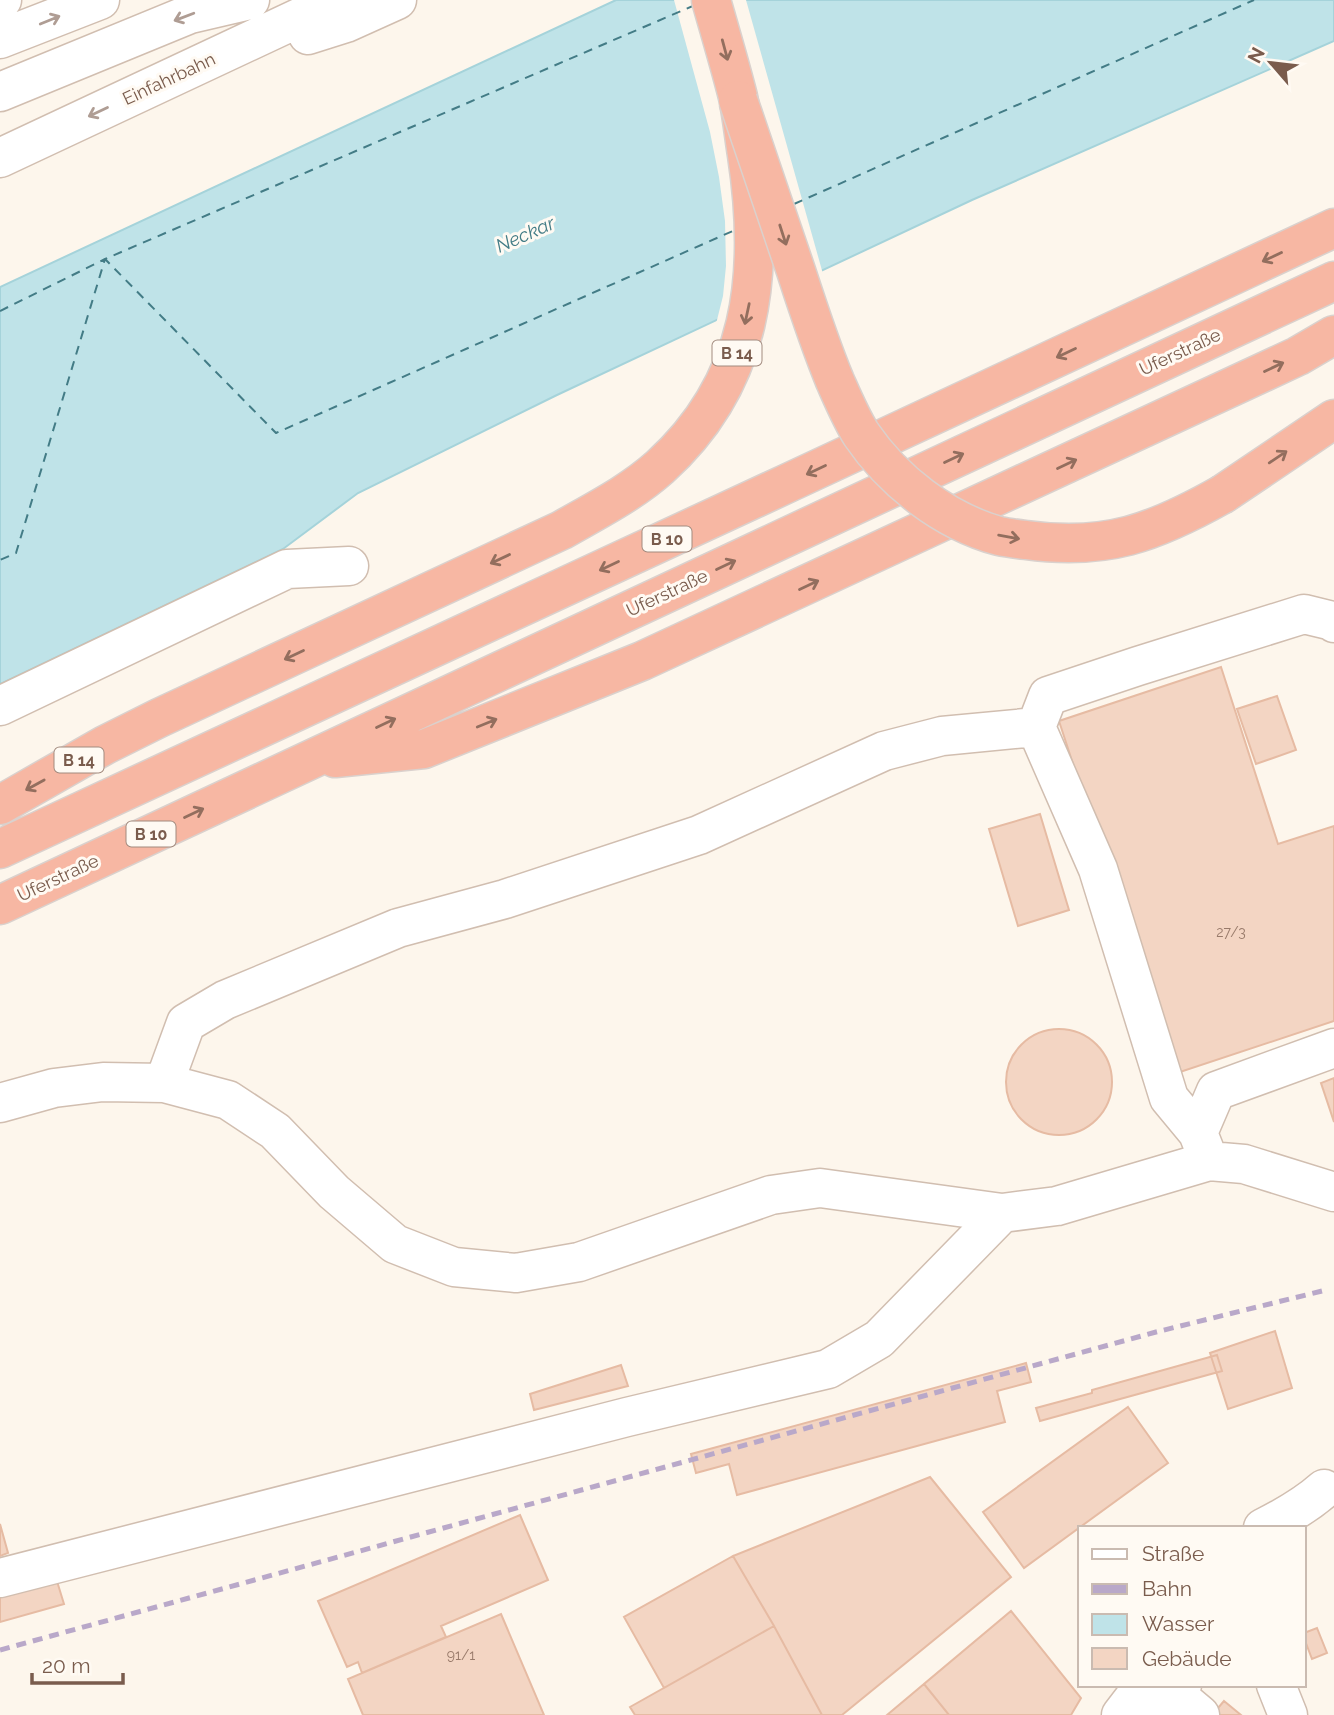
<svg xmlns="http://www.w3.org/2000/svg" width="1334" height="1715" viewBox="0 0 1334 1715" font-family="Raleway,sans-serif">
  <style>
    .water { fill: #bfe3e8; stroke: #a5d3da; stroke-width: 2 }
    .pier { fill: #fdf6ec }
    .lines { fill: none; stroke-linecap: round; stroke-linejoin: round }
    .ferry { stroke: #437c86; stroke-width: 2; stroke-dasharray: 9 7; stroke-linecap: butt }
    .building { fill: #f3d5c3; stroke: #e6bba3; stroke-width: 2 }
    .minor-casing { stroke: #d1beb0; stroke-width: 41 }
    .highway-casing { stroke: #dad1cd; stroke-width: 41 }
    .minor { stroke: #fff; stroke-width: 38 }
    .highway { stroke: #f7b7a3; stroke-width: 38 }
    .rail { stroke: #b9a8c9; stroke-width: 5; stroke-dasharray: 10 7; stroke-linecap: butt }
    .highway-bridge-casing { stroke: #dad1cd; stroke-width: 41; stroke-linecap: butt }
    .highway-bridge { stroke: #f7b7a3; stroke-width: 38 }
    .oneway { stroke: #af9d94 }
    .oneway2 { stroke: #936e5e }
    .labels { text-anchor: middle; stroke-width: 6; stroke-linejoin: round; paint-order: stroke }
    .number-label { font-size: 14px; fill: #987a6a }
    .shield { fill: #fffaf3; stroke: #a28b7f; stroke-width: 2 }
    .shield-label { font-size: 16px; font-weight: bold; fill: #7a5c4d }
    .street-label { font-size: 18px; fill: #7a5c4d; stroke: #fffaf3 }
    .water-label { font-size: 19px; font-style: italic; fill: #437c86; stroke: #fffaf3 }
  </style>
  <rect width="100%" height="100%" fill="#fdf6ec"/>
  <path class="water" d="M 616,0 L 1334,0 L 1334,41 L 972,200 L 557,395 L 358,493 L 283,549 L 0,684 L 0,287 Z"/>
  <path class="pier" d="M 674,0 L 746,0 L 823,274 L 716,324 L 723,296 L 726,266 L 725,221 L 719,177 L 710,132 Z"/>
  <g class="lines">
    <path class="ferry" d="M 695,5 L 105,259 L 276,433 L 735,230
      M 794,204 L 1254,0
      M 0,311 L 105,259 L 16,553 L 0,560"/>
  </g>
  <path class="building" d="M 1221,667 L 1278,844 L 1334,826 L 1334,1021 L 1174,1074 L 1059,721 Z
    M 1277,696 L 1296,750 L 1256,764 L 1237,709 Z
    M 1040,814 L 1069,910 L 1018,926 L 989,829 Z
    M1006 1082a53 53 0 1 1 106 0a53 53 0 1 1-106 0Z
    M 1334,1078 L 1334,1122 L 1321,1083 Z
    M 1275,1331 L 1292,1388 L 1228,1409 L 1210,1353 Z
    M 1217,1355 L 1222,1371 L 1040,1421 L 1036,1408 L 1092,1393 L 1092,1390 Z
    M 1026,1363 L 1031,1382 L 997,1391 L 1005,1422 L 737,1495 L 729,1464 L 696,1473 L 691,1454 Z
    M 621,1365 L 628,1386 L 534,1410 L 530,1394 Z
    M 1128,1407 L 1168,1463 L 1024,1568 L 983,1512 Z
    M 930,1477 L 1011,1577 L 842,1715 L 822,1715 L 774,1626 L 733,1556 Z
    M 520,1515 L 548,1580 L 441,1626 L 446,1637 L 362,1673 L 358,1662 L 347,1667 L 318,1601 Z
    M 0,1524 L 8,1553 L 0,1556 Z
    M 733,1556 L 774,1626 L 664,1688 L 624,1617 Z
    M 56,1578 L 64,1604 L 0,1622 L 0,1593 Z
    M 1011,1611 L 1081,1698 L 1071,1715 L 949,1715 L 924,1684 Z
    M 501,1614 L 544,1715 L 363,1715 L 348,1679 Z
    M 774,1626 L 822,1715 L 635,1715 L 630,1707 Z
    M 1317,1628 L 1327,1653 L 1312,1659 L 1304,1638 L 1304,1633 Z
    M 924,1684 L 949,1715 L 887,1715 Z
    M 1224,1701 L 1241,1715 L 1212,1715 Z"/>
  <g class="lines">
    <g class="minor-casing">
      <path id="minor" d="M 0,1 L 2,0
        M 308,35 L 346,23 L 397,0
        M 0,39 L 100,0
        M 0,92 L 190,14 L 250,0
        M 0,158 L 337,0
        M 0,706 L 287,569 L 349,566
        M 1036,727 L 1048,696 L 1138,666 L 1304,614 L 1333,621 L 1334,623
        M 164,1083 L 186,1023 L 225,1000 L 398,928 L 505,899 L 699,835 L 884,751 L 942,736 L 1036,727 L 1098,869 L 1169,1098 L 1198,1133 L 1209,1161
        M 0,1103 L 54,1088 L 103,1082 L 164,1083 L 228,1100 L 275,1131 L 334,1192 L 395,1244 L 454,1267 L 516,1273 L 579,1262 L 771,1195 L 820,1188 L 1002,1213 L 1057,1206 L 1209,1161 L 1244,1164 L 1334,1192
        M 1198,1133 L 1216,1091 L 1334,1048
        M 1263,1528 C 1285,1517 1306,1505 1324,1489
        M 0,1578 L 627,1417 L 828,1369 L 879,1339 L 1002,1213
        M 1276,1685 L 1288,1715
        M 1175,1694 L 1200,1715
        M 1121,1715 L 1144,1685
        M 1158,1715 L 1182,1685"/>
    </g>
    <g class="highway-casing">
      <path id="highway" d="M 1223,494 L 1334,419
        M 335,758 L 424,749 L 642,661 L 1298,356 L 1334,335
        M 0,805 L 105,745 L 159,718 L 562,530 C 595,511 631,493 660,467 C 754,382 765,274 747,155 C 744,136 742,116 738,97 C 730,65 720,32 711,0
        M 0,849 L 788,483 L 1334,228
        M 0,905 C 444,695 889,488 1334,281"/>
    </g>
    <use href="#minor" class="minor"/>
    <use href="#highway" class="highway"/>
    <path class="rail" d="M 0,1650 L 1156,1332 L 1322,1291"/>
    <g class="highway-bridge-casing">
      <path id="highway-bridge" d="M 738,100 C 757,157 777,214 796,271 C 808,308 820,345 835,381 C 843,399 851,418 861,434 C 893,481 944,521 999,536 C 1008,538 1017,539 1026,540 C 1106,551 1154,533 1223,494"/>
    </g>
    <use href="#highway-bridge" class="highway-bridge"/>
  </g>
  <defs><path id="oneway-shaft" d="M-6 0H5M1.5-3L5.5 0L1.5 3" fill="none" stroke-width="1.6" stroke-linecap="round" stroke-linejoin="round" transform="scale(1.75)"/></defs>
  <g class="oneway">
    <use href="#oneway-shaft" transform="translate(184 17) rotate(159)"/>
    <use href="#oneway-shaft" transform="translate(50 20) rotate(-22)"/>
    <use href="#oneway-shaft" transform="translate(98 112) rotate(155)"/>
  </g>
  <g class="oneway2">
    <use href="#oneway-shaft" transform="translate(725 50) rotate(75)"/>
    <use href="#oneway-shaft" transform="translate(783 235) rotate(72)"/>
    <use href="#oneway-shaft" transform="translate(1272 257) rotate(155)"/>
    <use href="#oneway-shaft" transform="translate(747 314) rotate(102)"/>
    <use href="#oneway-shaft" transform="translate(1066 353) rotate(155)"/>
    <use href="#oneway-shaft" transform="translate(1274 367) rotate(-25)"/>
    <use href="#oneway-shaft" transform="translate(1278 457) rotate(-34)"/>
    <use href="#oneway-shaft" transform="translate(954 458) rotate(-25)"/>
    <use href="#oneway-shaft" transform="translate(1067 464) rotate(-25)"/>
    <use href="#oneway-shaft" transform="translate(816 470) rotate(155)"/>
    <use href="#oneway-shaft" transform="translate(1009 537) rotate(10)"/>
    <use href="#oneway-shaft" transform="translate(500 559) rotate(155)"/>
    <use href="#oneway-shaft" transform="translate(726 565) rotate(-25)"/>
    <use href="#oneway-shaft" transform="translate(609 566) rotate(155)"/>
    <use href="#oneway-shaft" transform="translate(809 585) rotate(-25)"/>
    <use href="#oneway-shaft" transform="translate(294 655) rotate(155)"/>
    <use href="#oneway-shaft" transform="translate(386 723) rotate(-25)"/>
    <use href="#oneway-shaft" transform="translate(487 723) rotate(-22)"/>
    <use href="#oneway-shaft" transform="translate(35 785) rotate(151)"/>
    <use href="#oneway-shaft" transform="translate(194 813) rotate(-25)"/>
  </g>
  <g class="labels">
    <g class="number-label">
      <text x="1231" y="937">27/3</text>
      <text x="461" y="1660">91/1</text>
    </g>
    <g class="shield">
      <rect x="712.5" y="340.5" width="49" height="25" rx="5"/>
      <rect x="642.5" y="526.5" width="49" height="25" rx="5"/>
      <rect x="54.5" y="747.5" width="49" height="25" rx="5"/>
      <rect x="126.5" y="821.5" width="49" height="25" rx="5"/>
    </g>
    <g class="shield-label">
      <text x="737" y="359">B 14</text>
      <text x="667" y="545">B 10</text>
      <text x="79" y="766">B 14</text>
      <text x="151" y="840">B 10</text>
    </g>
    <g class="street-label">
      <text transform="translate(169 79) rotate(-25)" y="6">Einfahrbahn</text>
      <text transform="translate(1180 352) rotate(-25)" y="6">Uferstraße</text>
      <text transform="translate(667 593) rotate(-25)" y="6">Uferstraße</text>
      <text transform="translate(58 878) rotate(-25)" y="6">Uferstraße</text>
    </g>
    <g class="water-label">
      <text transform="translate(525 234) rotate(-24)" y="7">Neckar</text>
    </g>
  </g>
  <rect x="1078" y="1526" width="228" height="161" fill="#fffaf3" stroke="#cabbb1" stroke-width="2"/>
  <rect x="1092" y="1549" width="35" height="10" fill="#ffffff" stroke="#cabbb1" stroke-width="2"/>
  <text x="1142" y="1561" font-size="21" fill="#7a5c4d">Straße</text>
  <rect x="1092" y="1584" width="35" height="10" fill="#b9a8c9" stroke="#cabbb1" stroke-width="2"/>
  <text x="1142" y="1596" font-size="21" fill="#7a5c4d">Bahn</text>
  <rect x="1092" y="1614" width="35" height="21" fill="#bfe3e8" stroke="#cabbb1" stroke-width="2"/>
  <text x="1142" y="1631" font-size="21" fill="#7a5c4d">Wasser</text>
  <rect x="1092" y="1648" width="35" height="21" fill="#f3d5c3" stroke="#cabbb1" stroke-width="2"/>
  <text x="1142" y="1666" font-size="21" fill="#7a5c4d">Gebäude</text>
  <g transform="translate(1271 63) rotate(298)" stroke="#fffaf3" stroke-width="5" paint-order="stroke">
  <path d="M0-5L12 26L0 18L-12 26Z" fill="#7a5c4d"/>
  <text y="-10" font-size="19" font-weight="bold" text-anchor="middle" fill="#7a5c4d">N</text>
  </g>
  <path d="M32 1673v10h91v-10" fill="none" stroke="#7a5c4d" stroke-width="3.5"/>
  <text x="42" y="1673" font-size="21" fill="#7a5c4d" stroke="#fffaf3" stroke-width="5" paint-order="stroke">20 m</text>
</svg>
